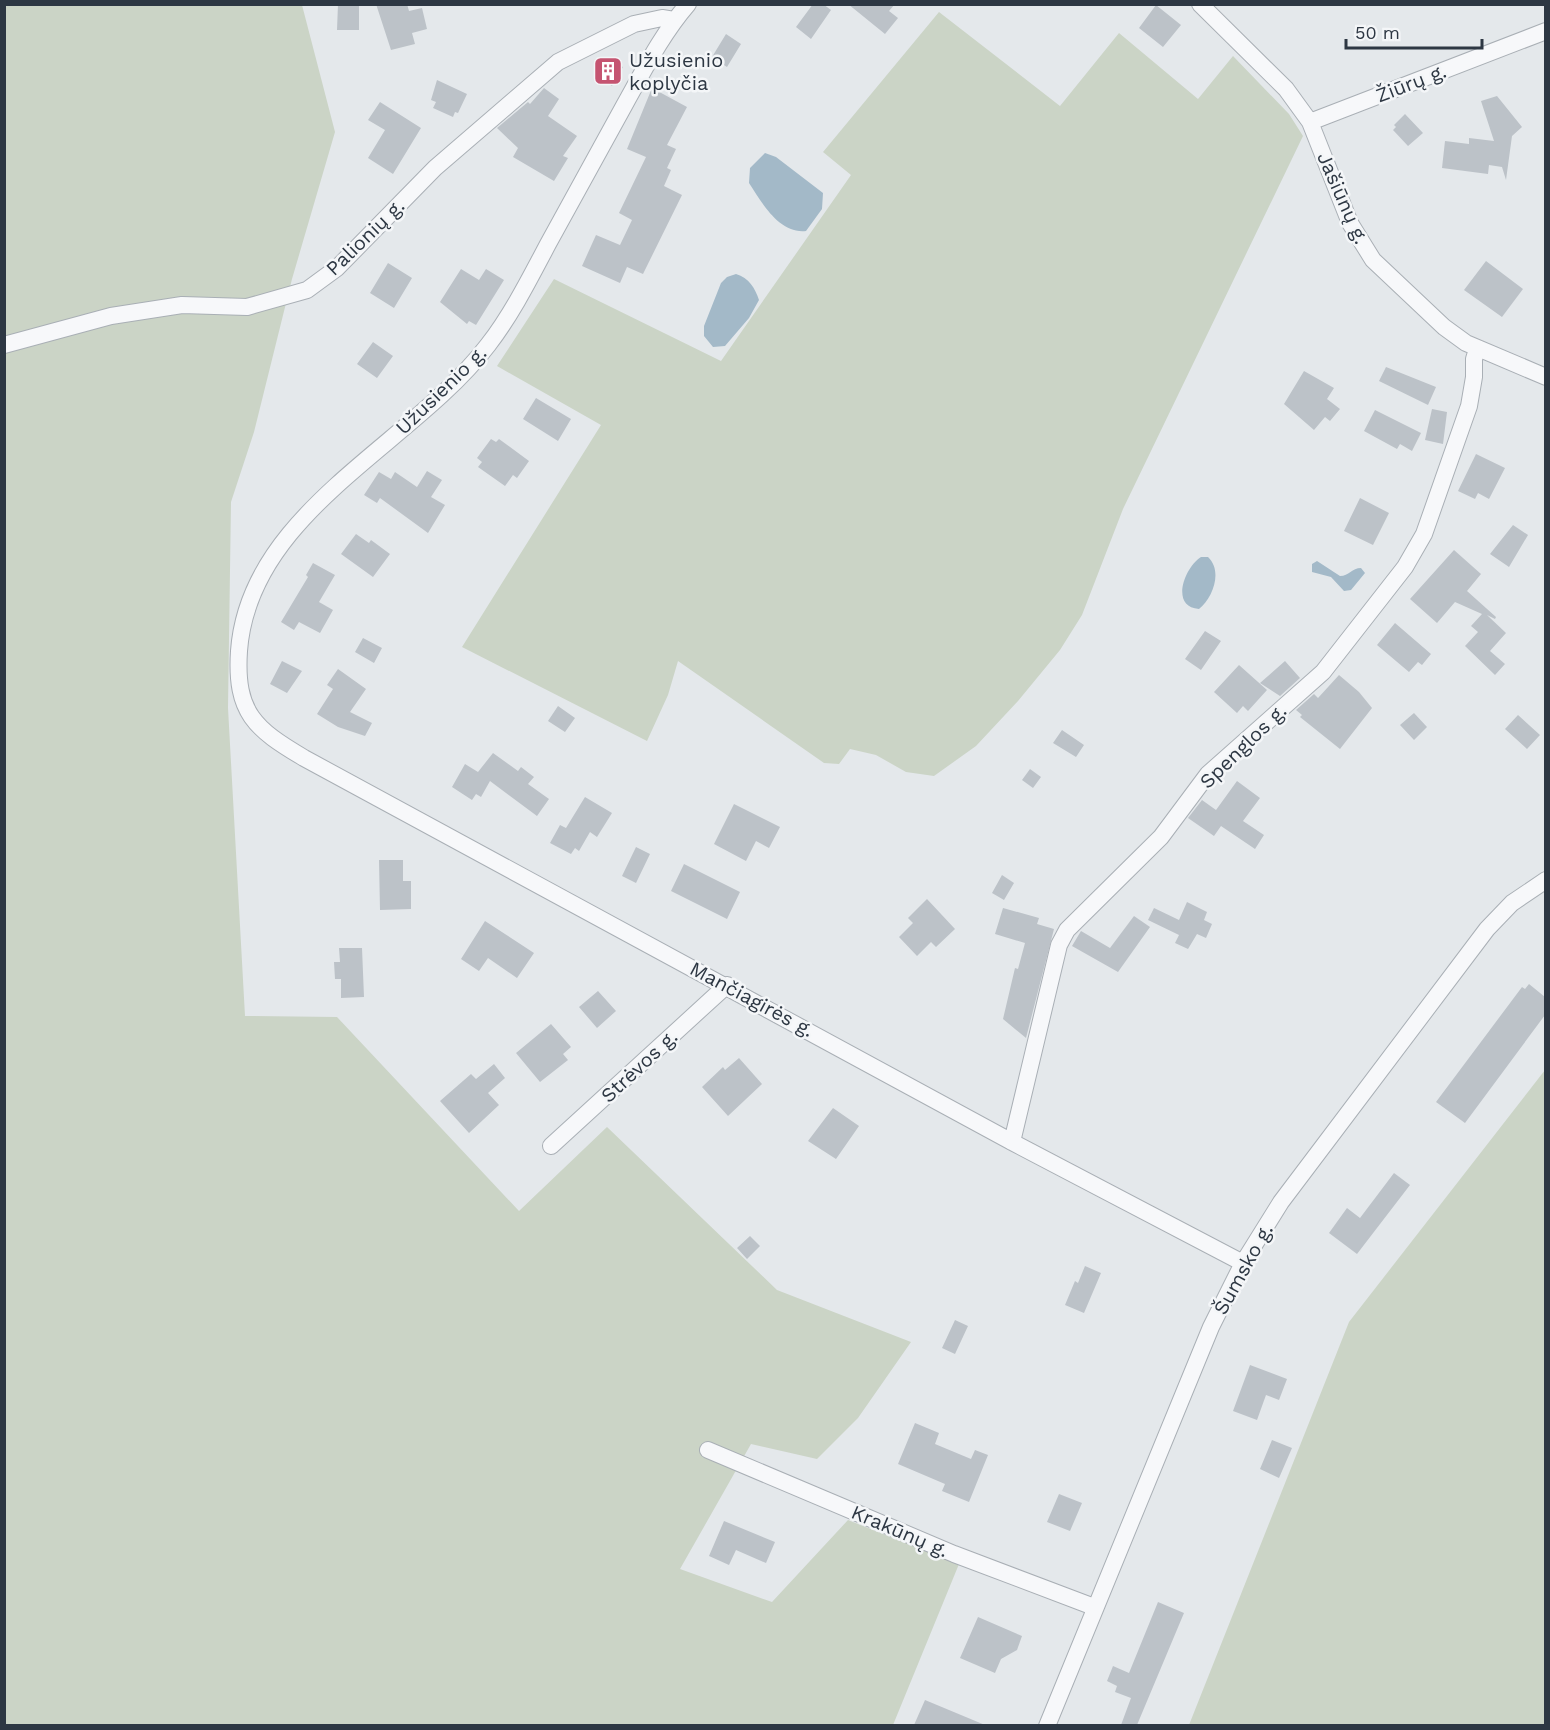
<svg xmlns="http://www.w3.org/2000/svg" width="1550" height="1730" viewBox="0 0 1550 1730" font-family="'Work Sans',sans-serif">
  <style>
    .green { fill: #cbd4c6 }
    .water { fill: #a3b9c8 }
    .building { fill: #bcc2c8 }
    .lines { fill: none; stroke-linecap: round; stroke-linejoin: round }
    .street-casing { stroke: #a9afb5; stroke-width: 18 }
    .street { stroke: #f7f8fa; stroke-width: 16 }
    .labels { text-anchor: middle; stroke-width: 5; stroke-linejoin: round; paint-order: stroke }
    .poi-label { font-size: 20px; fill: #2d3743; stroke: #f4f6f8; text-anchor: start }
    .street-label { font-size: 20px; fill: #2d3743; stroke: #f4f6f8 }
  </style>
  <rect width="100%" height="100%" fill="#e4e8eb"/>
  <path class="green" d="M 5,5 L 302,5 L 335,132 L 292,279 L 254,432 L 231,502 L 228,708 L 245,1016 L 337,1017 L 519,1211 L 607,1127 L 777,1290 L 911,1342 L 858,1418 L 817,1459 L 751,1444 L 680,1569 L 772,1602 L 848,1520 L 959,1564 L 893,1725 L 5,1726 Z
    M 939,12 L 1060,106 L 1119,33 L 1198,99 L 1233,56 L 1289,114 L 1303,136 L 1123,509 L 1082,615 L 1060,650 L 1018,701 L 976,746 L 934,776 L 906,772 L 876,755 L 850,749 L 839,764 L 824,763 L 678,661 L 668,695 L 647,741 L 462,647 L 601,425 L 497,366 L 554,279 L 721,361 L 851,175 L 823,152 Z
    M 1545,1070 L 1545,1725 L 1189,1725 L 1349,1322 Z"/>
  <path class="water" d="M 765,153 L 776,157 L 823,193 L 822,209 L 806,231 C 779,234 762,203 749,183 L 750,168 Z
    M 736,274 C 749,278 755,288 759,300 L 749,318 L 725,346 L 713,347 L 704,336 L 704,326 L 721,283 L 727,277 Z
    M 1201,557 L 1208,557 C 1223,571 1213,598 1199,609 C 1170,607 1184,568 1201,557 Z
    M 1317,561 L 1340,576 C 1349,576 1352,568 1361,568 L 1365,573 L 1351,590 L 1344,591 L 1331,577 L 1312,572 L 1312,564 Z"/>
  <path class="building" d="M 338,4 L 359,4 L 359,30 L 337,30 Z
    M 376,4 L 407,4 L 409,11 L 422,8 L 427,29 L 412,33 L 415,44 L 391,50 Z
    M 813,4 L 823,4 L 831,10 L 811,39 L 796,27 Z
    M 848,4 L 895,4 L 889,11 L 898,18 L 885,34 Z
    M 1156,5 L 1181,25 L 1163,47 L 1139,28 Z
    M 726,34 L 741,44 L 727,67 L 712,57 Z
    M 604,57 L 623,67 L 612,86 L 594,75 Z
    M 437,80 L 467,94 L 458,113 L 455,112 L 453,117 L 433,108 L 436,102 L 431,100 Z
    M 544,88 L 559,99 L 548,116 L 577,136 L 563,156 L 568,158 L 554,181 L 513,157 L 518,148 L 497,128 L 528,102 L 530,104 Z
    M 652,88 L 687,107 L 667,145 L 676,149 L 667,168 L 671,170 L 664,186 L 682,195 L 643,274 L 627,267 L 620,283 L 582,266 L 596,235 L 620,245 L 632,220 L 619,213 L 646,157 L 627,149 Z
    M 1497,96 L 1522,127 L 1512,136 L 1506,180 L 1502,167 L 1489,165 L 1488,174 L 1442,168 L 1445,141 L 1469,144 L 1469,138 L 1494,141 L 1481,101 Z
    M 380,102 L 421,128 L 393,174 L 368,158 L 385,130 L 368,120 Z
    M 1405,114 L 1423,133 L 1408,146 L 1393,130 L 1396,127 L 1394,125 Z
    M 1486,261 L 1523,289 L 1502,317 L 1464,290 Z
    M 388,263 L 412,278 L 394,308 L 370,293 Z
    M 461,269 L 479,280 L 486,269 L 504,280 L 476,325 L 469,321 L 467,324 L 440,302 Z
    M 373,342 L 393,356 L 377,378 L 357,364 Z
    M 1386,367 L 1436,387 L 1428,405 L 1379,381 Z
    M 1304,371 L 1334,388 L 1327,399 L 1340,409 L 1330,421 L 1325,417 L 1314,430 L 1284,404 Z
    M 536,398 L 571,419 L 558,441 L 523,419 Z
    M 1432,409 L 1447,412 L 1443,444 L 1425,440 Z
    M 1375,410 L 1421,433 L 1412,451 L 1400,444 L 1397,449 L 1364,431 Z
    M 491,439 L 496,442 L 499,439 L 529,461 L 517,478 L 513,475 L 505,486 L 478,467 L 482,462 L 477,458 Z
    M 1476,454 L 1505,468 L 1489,499 L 1478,493 L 1475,499 L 1458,491 Z
    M 427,471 L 442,480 L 431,497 L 445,505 L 428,533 L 380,498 L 377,503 L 364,495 L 379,472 L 391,479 L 395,472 L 417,487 Z
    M 1360,498 L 1389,513 L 1373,545 L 1344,531 Z
    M 1513,525 L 1528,535 L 1509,567 L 1490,554 Z
    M 356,534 L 369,543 L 371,540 L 390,554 L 373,577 L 341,554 Z
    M 1454,550 L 1481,574 L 1467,591 L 1496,617 L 1495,619 L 1487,615 L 1506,633 L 1490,651 L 1505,664 L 1495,675 L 1465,646 L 1478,632 L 1471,626 L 1482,614 L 1455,602 L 1437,623 L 1410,599 Z
    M 313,563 L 335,575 L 319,602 L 333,610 L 320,633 L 299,622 L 294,630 L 281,622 L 308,577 L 306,575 Z
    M 1395,623 L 1431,654 L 1422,665 L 1418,662 L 1409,672 L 1377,645 Z
    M 1205,631 L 1221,641 L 1201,670 L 1185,659 Z
    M 363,638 L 382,648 L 374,663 L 355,652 Z
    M 282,661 L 302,671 L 287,693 L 270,684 Z
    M 1285,661 L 1300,678 L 1280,696 L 1260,683 Z
    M 1239,665 L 1267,690 L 1248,711 L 1243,706 L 1237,713 L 1214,692 Z
    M 338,669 L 366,689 L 350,712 L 372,723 L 365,736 L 338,727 L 317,714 L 333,689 L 327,685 Z
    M 1339,675 L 1359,692 L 1372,708 L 1340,749 L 1300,717 L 1302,715 L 1296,710 L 1314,694 L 1318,698 Z
    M 558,706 L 575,718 L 565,732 L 548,721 Z
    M 1414,713 L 1427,727 L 1414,740 L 1400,725 Z
    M 1518,715 L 1540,735 L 1527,749 L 1505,729 Z
    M 1062,730 L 1084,745 L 1076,757 L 1053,743 Z
    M 493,753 L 518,771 L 521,767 L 534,777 L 528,784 L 549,799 L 537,816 L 490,781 L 481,797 L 476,794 L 472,800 L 452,787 L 465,764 L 478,772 Z
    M 1030,769 L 1041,777 L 1033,788 L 1022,780 Z
    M 1237,781 L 1260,798 L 1243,821 L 1264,835 L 1255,849 L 1221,826 L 1214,836 L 1188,818 L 1202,800 L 1216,810 Z
    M 585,797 L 612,813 L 597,837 L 590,832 L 579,851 L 575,848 L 571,854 L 550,843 L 560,825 L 566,828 Z
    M 734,804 L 780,827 L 769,848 L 756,841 L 746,861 L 714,844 Z
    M 636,847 L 650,854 L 636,883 L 622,876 Z
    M 379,860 L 403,860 L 403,881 L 411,881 L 411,909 L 380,910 Z
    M 684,864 L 740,892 L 727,919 L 671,891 Z
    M 1002,875 L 1014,883 L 1004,900 L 992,893 Z
    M 927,899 L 955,929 L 936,947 L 931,942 L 917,956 L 899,937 L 913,923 L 908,918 Z
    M 1187,902 L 1207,912 L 1204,920 L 1212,924 L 1206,938 L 1197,934 L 1188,949 L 1175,943 L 1179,935 L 1148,920 L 1154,908 L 1179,920 Z
    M 1003,908 L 1039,918 L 1037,924 L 1054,929 L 1026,1038 L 1003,1019 L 1015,968 L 1018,969 L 1025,943 L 995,934 Z
    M 1134,916 L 1150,927 L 1118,972 L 1072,946 L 1081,931 L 1110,948 Z
    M 485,921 L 534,953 L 517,978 L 488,958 L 479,971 L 461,959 Z
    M 339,948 L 362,948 L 364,997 L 341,998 L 341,979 L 335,979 L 334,962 L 340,962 Z
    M 1529,984 L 1545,997 L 1545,1015 L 1465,1123 L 1436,1102 L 1522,987 L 1525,989 Z
    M 598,991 L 616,1011 L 597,1028 L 579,1007 Z
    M 551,1024 L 571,1047 L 563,1054 L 568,1060 L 540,1082 L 516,1053 Z
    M 739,1058 L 762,1084 L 728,1116 L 702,1087 L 723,1067 L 725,1070 Z
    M 494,1064 L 505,1078 L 488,1093 L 499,1105 L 469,1133 L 440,1101 L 471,1074 L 476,1079 Z
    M 833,1108 L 859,1126 L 836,1159 L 808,1141 Z
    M 1394,1173 L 1410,1185 L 1357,1254 L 1329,1233 L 1347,1208 L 1360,1218 Z
    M 750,1236 L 760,1246 L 747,1259 L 737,1248 Z
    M 1085,1266 L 1101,1273 L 1084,1313 L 1065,1305 L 1075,1281 L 1078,1283 Z
    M 955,1320 L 968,1326 L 955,1354 L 942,1348 Z
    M 1250,1365 L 1287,1379 L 1279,1400 L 1266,1395 L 1257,1420 L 1233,1411 Z
    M 915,1423 L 939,1433 L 935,1444 L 971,1459 L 975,1450 L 988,1455 L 969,1502 L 942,1491 L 945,1484 L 898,1464 Z
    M 1272,1440 L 1292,1448 L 1279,1478 L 1260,1469 Z
    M 1059,1494 L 1082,1503 L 1070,1531 L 1047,1522 Z
    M 724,1521 L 775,1542 L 766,1563 L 736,1550 L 729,1565 L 709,1556 Z
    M 1158,1602 L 1184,1613 L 1137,1725 L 1121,1725 L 1131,1698 L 1115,1692 L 1117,1686 L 1107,1681 L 1113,1666 L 1129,1673 Z
    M 978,1617 L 1022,1636 L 1017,1650 L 1001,1659 L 995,1673 L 960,1658 Z
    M 925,1700 L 985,1725 L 914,1725 Z"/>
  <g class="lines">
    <g class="street-casing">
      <path id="street" d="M 688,4 C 662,34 644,70 625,104 C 600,150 574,197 548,244 C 530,278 512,314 488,345 C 412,445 249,512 239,651 C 235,713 255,729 304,758 L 1012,1142 L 1243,1263
        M 1200,4 L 1286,89 L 1310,122 L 1350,223 L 1373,260 L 1444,327 L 1466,343 L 1546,377
        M 1310,122 L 1546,31
        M 4,345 L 111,316 L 182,305 L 247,307 L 307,290 L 337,268 L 435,168 L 558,62 L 634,24 L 662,18 L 674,20
        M 1012,1142 L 1059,945 L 1067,930 L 1161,837 L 1208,774 L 1323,672 L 1405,567 L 1424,534 L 1469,406 L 1474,377 L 1474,359 L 1477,349
        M 551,1146 L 727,985
        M 708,1450 L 954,1554 L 1094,1607
        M 1047,1726 L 1211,1327 L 1243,1263 L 1281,1202 L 1487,929 L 1512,903 L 1546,880"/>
    </g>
    <use href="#street" class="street"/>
  </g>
  <defs>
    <g id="building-square" transform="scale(1.5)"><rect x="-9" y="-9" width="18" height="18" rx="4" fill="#c55471" stroke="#f4f6f8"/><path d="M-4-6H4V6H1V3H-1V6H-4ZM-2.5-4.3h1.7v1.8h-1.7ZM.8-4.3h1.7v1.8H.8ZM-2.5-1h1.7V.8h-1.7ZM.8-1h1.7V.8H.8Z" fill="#fff"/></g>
  </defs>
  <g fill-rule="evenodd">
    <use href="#building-square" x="608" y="71"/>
  </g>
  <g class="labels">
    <g class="poi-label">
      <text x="629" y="67">Užusienio<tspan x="629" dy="23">koplyčia</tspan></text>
    </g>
    <g class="street-label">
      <text transform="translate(1411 83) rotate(-21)" y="7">Žiūrų g.</text>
      <text transform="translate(1343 198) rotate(66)" y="7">Jašiūnų g.</text>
      <text transform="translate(365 237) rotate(-44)" y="7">Palionių g.</text>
      <text transform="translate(441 390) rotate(-44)" y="7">Užusienio g.</text>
      <text transform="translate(1243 746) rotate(-44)" y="7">Spenglos g.</text>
      <text transform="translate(752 999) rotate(28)" y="7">Mančiagirės g.</text>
      <text transform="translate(639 1066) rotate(-43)" y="7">Strėvos g.</text>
      <text transform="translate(1243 1269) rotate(-61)" y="7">Šumsko g.</text>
      <text transform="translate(900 1531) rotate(23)" y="7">Krakūnų g.</text>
    </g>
  </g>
  <rect width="1550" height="1730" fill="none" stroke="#2d3743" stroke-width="12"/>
  <path d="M1346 39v9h136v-9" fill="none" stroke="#2d3743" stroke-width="3"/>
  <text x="1355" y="39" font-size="18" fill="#2d3743" stroke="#f4f6f8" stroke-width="4.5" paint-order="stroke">50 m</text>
</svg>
